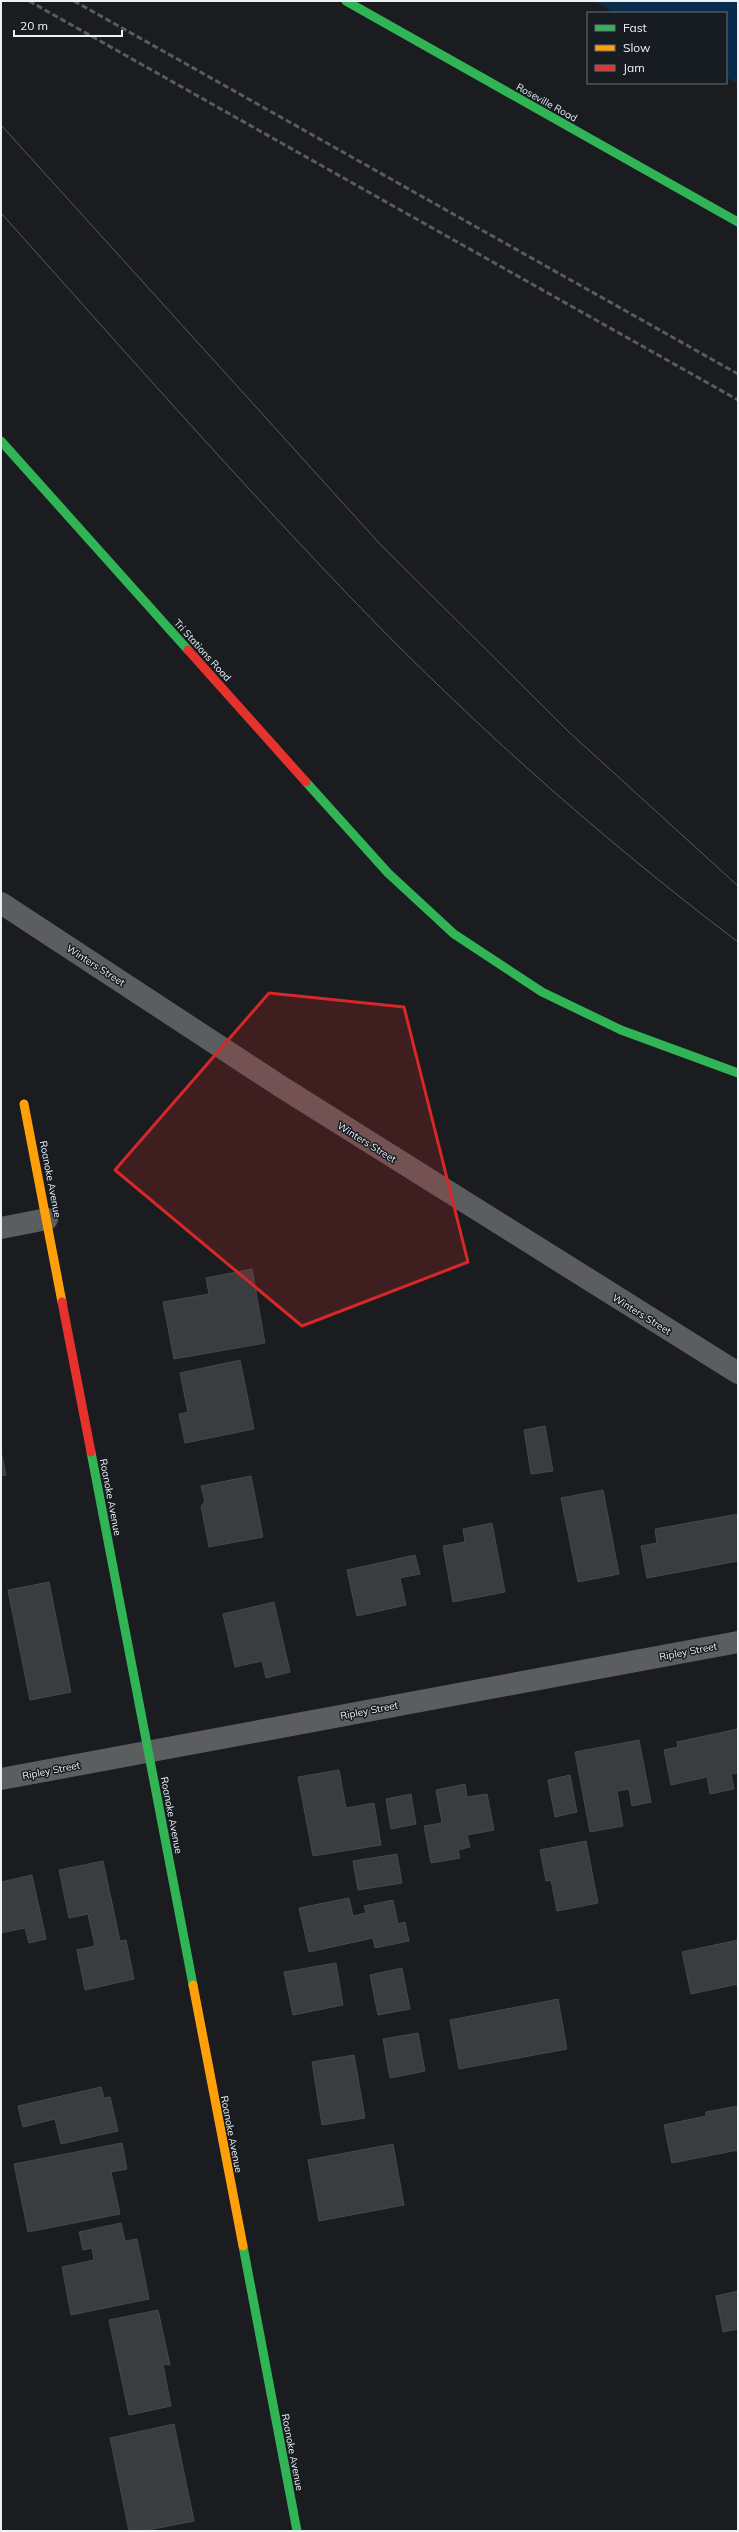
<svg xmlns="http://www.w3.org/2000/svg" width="739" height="2532" viewBox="0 0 739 2532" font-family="Mulish,sans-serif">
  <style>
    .green { fill: #092c4d }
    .building { fill: #3a3c40; stroke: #46484b }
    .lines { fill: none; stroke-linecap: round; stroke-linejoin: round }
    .street { stroke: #5c5d5e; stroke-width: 22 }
    .fast { stroke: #30b455; stroke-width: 9 }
    .slow { stroke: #ff9f0a; stroke-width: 9 }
    .jam { stroke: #e5322d; stroke-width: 9 }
    .tram { stroke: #5a5b5c; stroke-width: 1 }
    .rail { stroke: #5a5b5c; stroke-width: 3; stroke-dasharray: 6 3; stroke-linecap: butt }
    .marked { fill: #d62828; fill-opacity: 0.2; stroke: #d62828; stroke-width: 3; stroke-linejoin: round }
    .labels { text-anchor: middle; stroke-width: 3; stroke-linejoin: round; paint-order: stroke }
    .street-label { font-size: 10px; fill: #edf1f5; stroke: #171c22 }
  </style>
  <rect width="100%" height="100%" fill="#1a1c1f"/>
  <path class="green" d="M 594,1 L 738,1 L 738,84 L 726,77 L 726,13 L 615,13 Z"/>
  <path class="building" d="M 252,1269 L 265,1343 L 174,1359 L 163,1302 L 209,1294 L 206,1278 Z
    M 240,1360 L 254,1429 L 185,1443 L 179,1414 L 188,1412 L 180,1373 Z
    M 545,1426 L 553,1471 L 531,1474 L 524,1430 Z
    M 1,1451 L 6,1475 L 1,1476 Z
    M 251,1476 L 263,1537 L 209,1547 L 201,1506 L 205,1502 L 201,1486 Z
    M 603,1490 L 619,1574 L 578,1582 L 561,1498 Z
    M 738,1514 L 738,1561 L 647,1578 L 641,1546 L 657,1543 L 655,1529 Z
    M 492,1523 L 505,1592 L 453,1602 L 443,1546 L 465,1542 L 463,1529 Z
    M 415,1555 L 420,1574 L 400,1578 L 406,1605 L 357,1616 L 347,1570 Z
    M 49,1582 L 71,1692 L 30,1700 L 8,1590 Z
    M 274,1602 L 290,1672 L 266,1678 L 262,1661 L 235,1667 L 223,1614 Z
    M 738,1729 L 738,1773 L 731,1774 L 734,1789 L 710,1794 L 707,1777 L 671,1785 L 664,1750 L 678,1747 L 677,1742 Z
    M 639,1740 L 651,1802 L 632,1806 L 629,1789 L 617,1791 L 623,1826 L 590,1832 L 575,1752 Z
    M 339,1770 L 346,1808 L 374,1803 L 381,1845 L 313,1856 L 298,1777 Z
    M 570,1775 L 577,1812 L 555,1817 L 548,1780 Z
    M 465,1784 L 467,1797 L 487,1794 L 494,1830 L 467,1835 L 470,1847 L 458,1850 L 460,1858 L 431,1863 L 424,1826 L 442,1823 L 436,1790 Z
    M 411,1794 L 416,1824 L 391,1829 L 386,1799 Z
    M 586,1841 L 598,1903 L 557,1911 L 551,1880 L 546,1881 L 540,1850 Z
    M 397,1854 L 402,1883 L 358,1890 L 353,1861 Z
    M 103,1861 L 120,1941 L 126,1940 L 134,1979 L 85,1990 L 77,1950 L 95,1946 L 88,1914 L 69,1918 L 59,1870 Z
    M 32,1875 L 46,1939 L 29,1943 L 25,1928 L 1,1933 L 1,1882 Z
    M 349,1898 L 353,1916 L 366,1913 L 364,1906 L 393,1900 L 398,1924 L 405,1922 L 409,1941 L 375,1948 L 373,1938 L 309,1952 L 299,1908 Z
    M 738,1940 L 738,1984 L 691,1994 L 682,1952 Z
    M 336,1963 L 343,2005 L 293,2015 L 284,1972 Z
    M 402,1968 L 410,2009 L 378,2015 L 370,1975 Z
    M 558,1999 L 567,2049 L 459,2069 L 450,2020 Z
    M 418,2033 L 425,2071 L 390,2078 L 383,2039 Z
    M 354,2055 L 365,2118 L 322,2125 L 312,2062 Z
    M 101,2087 L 104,2098 L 110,2097 L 118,2131 L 61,2144 L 55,2119 L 23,2127 L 18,2106 Z
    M 738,2106 L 738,2150 L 672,2163 L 664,2125 L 706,2116 L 706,2112 Z
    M 122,2143 L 127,2169 L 111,2172 L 120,2214 L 28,2232 L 14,2164 Z
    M 393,2144 L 404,2205 L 319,2221 L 308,2160 Z
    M 121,2223 L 125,2241 L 137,2239 L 149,2299 L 71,2315 L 62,2267 L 94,2260 L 92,2248 L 83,2250 L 79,2232 Z
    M 738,2291 L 738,2329 L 723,2332 L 716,2296 Z
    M 158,2310 L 170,2365 L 163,2364 L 171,2406 L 129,2415 L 109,2320 Z
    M 174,2424 L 194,2521 L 143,2531 L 129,2531 L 110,2438 Z"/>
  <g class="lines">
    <path class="street" d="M 1,903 L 280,1086 L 738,1373
      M 1,1228 L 47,1219
      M 1,1779 L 738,1642"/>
    <path class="fast" d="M 346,1 L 738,222
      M 1,441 L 188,650
      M 306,782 L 388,873 L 454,934 L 542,992 L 621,1030 L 738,1073
      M 91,1452 L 193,1985
      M 243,2246 L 297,2531"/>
    <path class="slow" d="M 24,1104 L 62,1302
      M 193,1985 L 243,2246"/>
    <path class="jam" d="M 188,650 L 306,782
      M 62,1302 L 91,1452"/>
    <path class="tram" d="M 1,125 L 379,543 L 569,732 L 738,886
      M 1,213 C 111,336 220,460 334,580 C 458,711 594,833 738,942"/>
    <path class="rail" d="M 29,1 L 738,400
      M 74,1 L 738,374"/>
  </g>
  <path class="marked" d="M 269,993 L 404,1007 L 468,1262 L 302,1326 L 115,1170 Z"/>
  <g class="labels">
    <g class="street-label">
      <text transform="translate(547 102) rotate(29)" y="4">Roseville Road</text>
      <text transform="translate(203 650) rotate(48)" y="4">Tri Stations Road</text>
      <text transform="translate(96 965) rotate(33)" y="4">Winters Street</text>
      <text transform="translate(367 1142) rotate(32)" y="4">Winters Street</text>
      <text transform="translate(51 1179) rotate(79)" y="4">Roanoke Avenue</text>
      <text transform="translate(642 1314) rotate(32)" y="4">Winters Street</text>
      <text transform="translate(111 1497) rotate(79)" y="4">Roanoke Avenue</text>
      <text transform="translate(688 1651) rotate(-11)" y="4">Ripley Street</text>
      <text transform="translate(369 1710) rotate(-11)" y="4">Ripley Street</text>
      <text transform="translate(51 1770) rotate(-11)" y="4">Ripley Street</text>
      <text transform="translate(172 1815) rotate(79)" y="4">Roanoke Avenue</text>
      <text transform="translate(232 2134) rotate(79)" y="4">Roanoke Avenue</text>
      <text transform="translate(293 2452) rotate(79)" y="4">Roanoke Avenue</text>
    </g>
  </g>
  <rect width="739" height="2532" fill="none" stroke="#edf1f5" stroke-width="4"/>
  <rect x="587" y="12" width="140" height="72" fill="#171c22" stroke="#6d7176"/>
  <rect x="595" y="25" width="20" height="6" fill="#30b455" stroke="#6d7176"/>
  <text x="623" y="32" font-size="12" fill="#edf1f5">Fast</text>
  <rect x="595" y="45" width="20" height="6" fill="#ff9f0a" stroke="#6d7176"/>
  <text x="623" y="52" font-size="12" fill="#edf1f5">Slow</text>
  <rect x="595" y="65" width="20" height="6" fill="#e5322d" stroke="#6d7176"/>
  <text x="623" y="72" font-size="12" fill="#edf1f5">Jam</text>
  <path d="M14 30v6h108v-6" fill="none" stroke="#edf1f5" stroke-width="2"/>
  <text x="20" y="30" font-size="12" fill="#edf1f5" stroke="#171c22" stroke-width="3" paint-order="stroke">20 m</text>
</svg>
